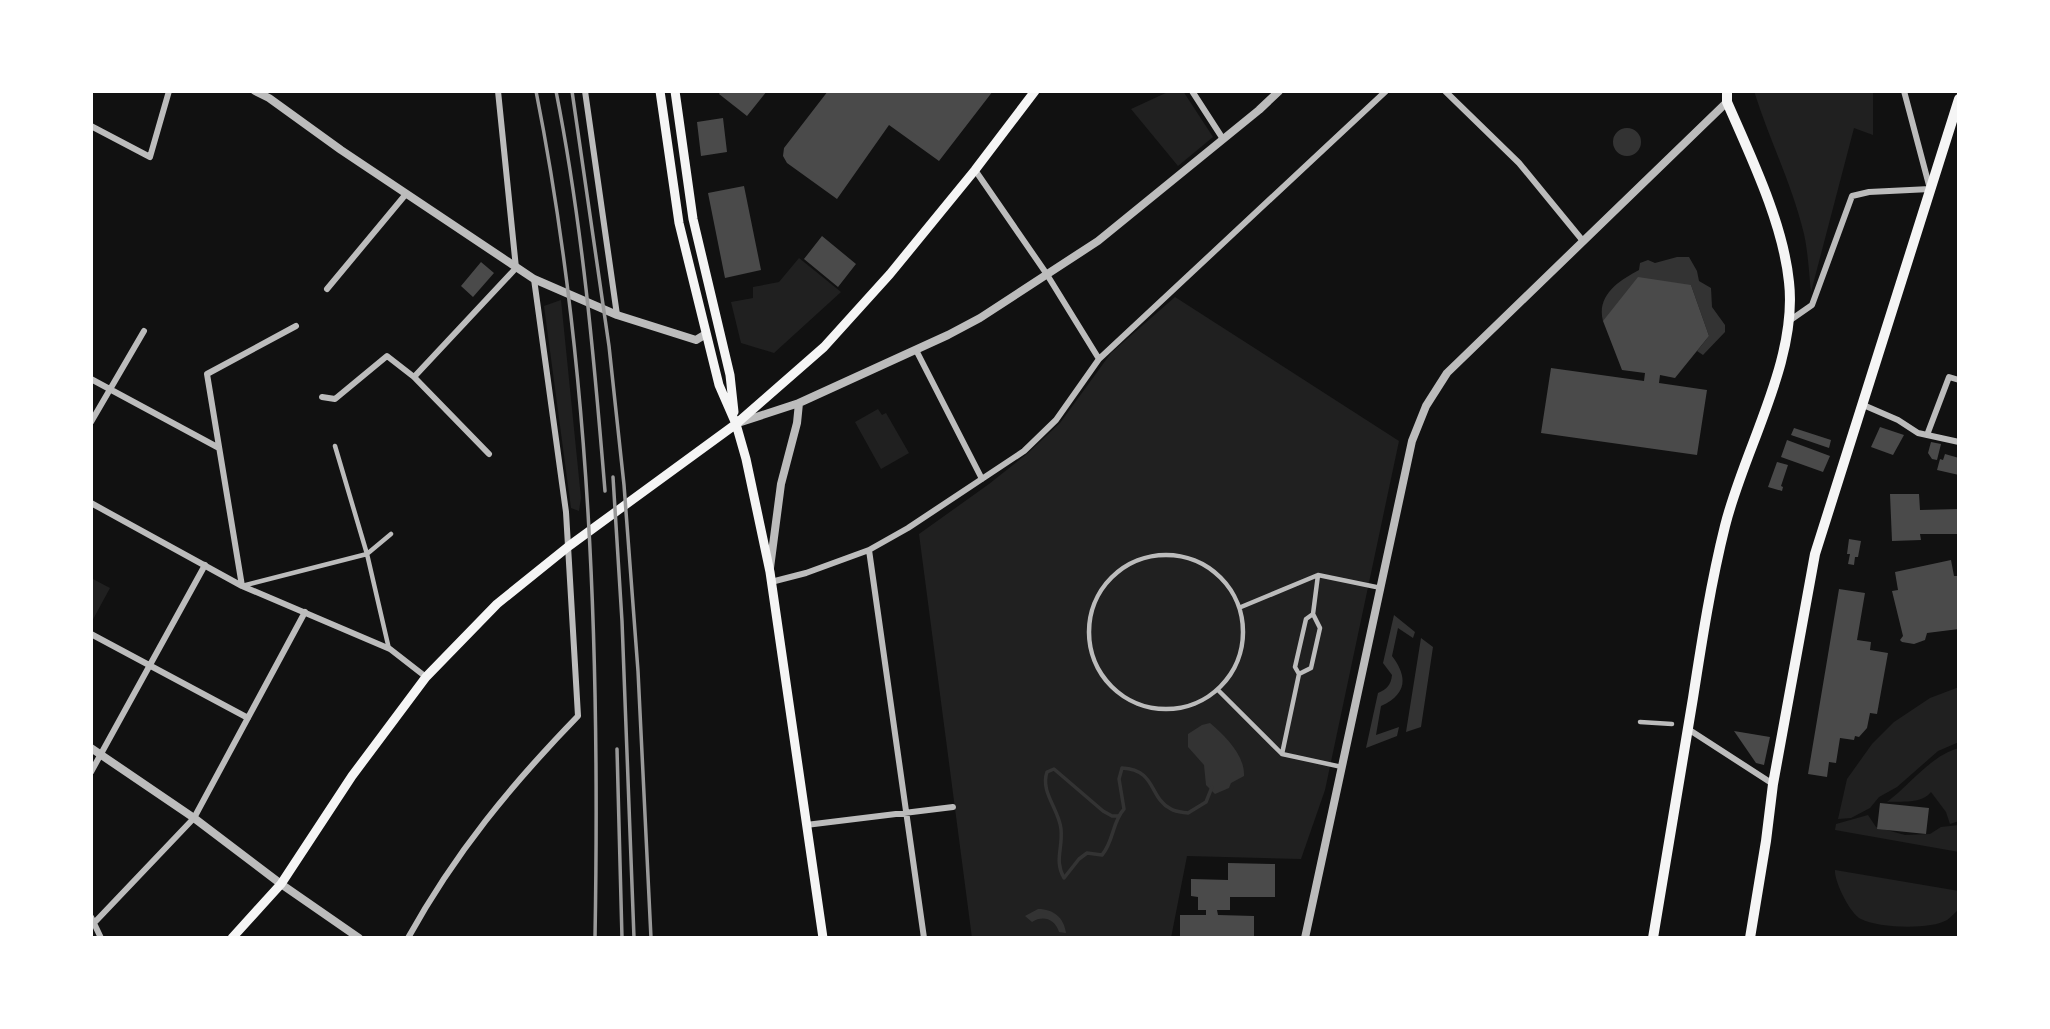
<svg xmlns="http://www.w3.org/2000/svg" width="2050" height="1029" viewBox="0 0 2050 1029" font-family="Manrope,sans-serif">
  <style>
    .green { fill: #202020 }
    .water { fill: #333 }
    .lines { fill: none; stroke-linecap: round; stroke-linejoin: round }
    .stream { stroke: #333; stroke-width: 3.5 }
    .building { fill: #4a4a4a }
    .pedestrian { stroke: #bcbcbc; stroke-width: 4.5 }
    .minor { stroke: #bcbcbc; stroke-width: 6 }
    .tertiary { stroke: #bcbcbc; stroke-width: 8 }
    .secondary { stroke: #f5f5f5; stroke-width: 9 }
    .primary { stroke: #f5f5f5; stroke-width: 10 }
    .rail { stroke: #9a9a9a; stroke-width: 3.5 }
  </style>
  <rect width="100%" height="100%" fill="#111"/>
  <path class="green" d="M 1170,91 L 1183,91 L 1213,137 L 1178,166 L 1131,109 Z
    M 1754,91 L 1873,91 L 1873,135 L 1854,128 L 1811,292 C 1809,273 1808,252 1804,234 C 1792,184 1769,139 1754,91 Z
    M 799,258 L 841,292 L 774,353 L 741,343 L 731,302 L 753,298 L 753,287 L 779,282 Z
    M 1175,297 L 1399,441 L 1325,790 L 1301,859 L 1187,856 L 1171,938 L 972,938 L 919,534 L 989,484 L 1028,453 L 1060,423 L 1111,353 Z
    M 561,300 L 581,498 L 579,511 L 571,508 L 544,306 Z
    M 878,409 L 882,415 L 886,413 L 909,453 L 881,469 L 855,422 Z
    M 91,578 L 110,588 L 91,623 Z
    M 1959,687 L 1959,742 L 1938,751 L 1897,787 L 1879,797 L 1870,808 L 1851,818 L 1838,819 L 1847,779 L 1872,744 L 1894,722 L 1930,698 Z
    M 1959,748 L 1959,821 L 1950,824 L 1946,812 L 1931,792 C 1922,804 1901,801 1887,802 C 1911,784 1930,756 1959,748 Z
    M 1868,815 L 1876,827 L 1905,835 L 1930,834 L 1941,827 L 1959,825 L 1959,852 L 1835,830 L 1836,824 Z
    M 1835,870 L 1959,891 L 1959,909 C 1956,912 1951,917 1947,920 C 1930,930 1878,928 1861,919 C 1851,915 1834,882 1835,870 Z"/>
  <path class="water" d="M1613 142a14 14 0 1 1 28 0a14 14 0 1 1-28 0Z
    M 1677,257 L 1689,257 L 1697,271 L 1699,281 L 1711,288 L 1712,307 L 1725,325 L 1725,332 L 1703,355 L 1697,351 L 1709,336 L 1691,285 L 1603,321 C 1596,295 1620,280 1639,270 L 1640,263 L 1648,260 L 1655,263 Z
    M 1394,615 L 1415,632 L 1413,638 L 1398,628 L 1392,656 C 1408,677 1407,694 1381,706 L 1376,735 L 1399,727 L 1397,736 L 1366,748 L 1378,693 C 1387,689 1391,685 1392,675 L 1383,663 Z
    M 1421,638 L 1433,647 L 1421,727 L 1406,732 Z
    M 1210,723 C 1225,736 1245,755 1244,776 L 1231,783 L 1229,788 L 1215,794 L 1206,785 L 1204,765 L 1188,747 L 1188,734 L 1202,725 Z
    M 1038,909 C 1054,909 1064,918 1066,933 L 1059,932 C 1055,919 1043,915 1032,922 L 1025,916 Z"/>
  <g class="lines">
    <path class="stream" d="M 1118,816 L 1112,816 L 1103,811 L 1054,769 L 1047,772 C 1040,792 1059,809 1061,829 C 1063,849 1054,860 1064,878 L 1079,859 L 1087,853 L 1102,855 C 1114,841 1112,822 1124,809 L 1119,779 L 1122,768 C 1157,770 1148,797 1171,809 C 1176,812 1182,812 1188,813 L 1206,802 L 1212,787"/>
  </g>
  <path class="building" d="M 721,91 L 767,91 L 747,116 L 719,94 Z
    M 828,91 L 993,91 L 939,161 L 889,125 L 837,199 L 787,163 L 783,156 L 784,148 Z
    M 723,118 L 727,152 L 701,156 L 697,122 Z
    M 744,186 L 761,270 L 725,278 L 708,193 Z
    M 822,236 L 856,264 L 838,287 L 804,259 Z
    M 481,262 L 494,273 L 473,297 L 461,286 Z
    M 1638,277 L 1691,285 L 1709,336 L 1675,378 L 1660,375 L 1659,383 L 1707,390 L 1697,455 L 1541,433 L 1551,368 L 1644,381 L 1645,373 L 1622,370 L 1603,321 Z
    M 1880,427 L 1904,435 L 1893,455 L 1871,447 Z
    M 1794,428 L 1831,440 L 1829,448 L 1791,435 Z
    M 1787,440 L 1830,456 L 1823,472 L 1781,457 Z
    M 1931,442 L 1941,444 L 1937,460 L 1932,459 L 1928,453 Z
    M 1945,454 L 1959,458 L 1959,475 L 1937,470 L 1940,459 L 1943,460 Z
    M 1777,462 L 1788,465 L 1781,486 L 1783,487 L 1782,491 L 1768,487 Z
    M 1890,494 L 1919,494 L 1920,510 L 1959,509 L 1959,534 L 1920,534 L 1921,540 L 1892,541 Z
    M 1849,539 L 1861,541 L 1858,557 L 1855,557 L 1854,565 L 1848,564 L 1850,554 L 1847,554 Z
    M 1951,560 L 1954,576 L 1959,576 L 1959,629 L 1927,633 L 1925,640 L 1914,644 L 1902,642 L 1900,640 L 1903,636 L 1892,591 L 1898,590 L 1895,572 Z
    M 1839,589 L 1865,593 L 1857,640 L 1871,642 L 1870,650 L 1888,653 L 1877,714 L 1870,713 L 1867,728 L 1859,737 L 1855,736 L 1854,740 L 1840,738 L 1836,763 L 1829,762 L 1827,777 L 1808,774 Z
    M 1734,731 L 1770,737 L 1764,765 L 1756,763 Z
    M 1880,803 L 1929,808 L 1926,834 L 1877,829 Z
    M 1228,863 L 1275,864 L 1275,897 L 1230,897 L 1230,910 L 1217,910 L 1218,915 L 1254,916 L 1254,938 L 1180,938 L 1180,915 L 1206,915 L 1206,910 L 1198,910 L 1198,897 L 1191,896 L 1191,879 L 1228,880 Z"/>
  <g class="lines">
    <path class="pedestrian" d="M 335,446 L 367,554 L 389,649
      M1089 632a77 77 0 1 1 154 0a77 77 0 1 1-154 0Z
      M 242,586 L 367,554 L 391,534
      M 1241,607 L 1318,575
      M 1299,674 L 1311,668 L 1320,628 L 1313,614
      M 1218,690 L 1282,754
      M 1640,722 L 1672,724
      M 1342,767 L 1282,754 L 1299,674 L 1295,667 L 1306,619 L 1313,614 L 1318,575 L 1381,588"/>
    <path class="minor" d="M 585,91 L 617,315
      M 1192,91 L 1223,139
      M 1445,91 L 1519,163 L 1583,241
      M 91,126 L 150,157 L 169,91
      M 975,170 L 1046,273 L 1099,359
      M 327,289 L 406,194
      M 1789,321 L 1812,305 L 1852,196 L 1869,192 L 1930,189 L 1904,91
      M 916,350 L 982,479
      M 414,377 L 516,268 L 498,91
      M 91,379 L 219,448
      M 322,397 L 335,399 L 387,356 L 414,377 L 489,454
      M 1861,404 L 1898,420 L 1918,433 L 1959,442
      M 91,422 L 144,331
      M 1927,435 L 1949,377 L 1959,380
      M 91,503 L 242,586 L 390,649 L 426,677
      M 869,550 L 924,938
      M 771,582 L 806,573 L 869,550 L 908,528 L 1024,451 L 1056,420 L 1099,359 L 1386,91
      M 242,586 L 207,374 L 296,326
      M 91,634 L 248,718
      M 1688,729 L 1773,784
      M 91,772 L 205,565
      M 806,825 L 953,807
      M 91,917 L 101,938
      M 95,922 L 194,818 L 305,612
      M 408,938 C 455,853 511,785 578,716 L 566,512 L 534,279"/>
    <path class="tertiary" d="M 255,91 L 269,98 L 341,150 L 534,279 L 617,315 L 696,340 L 706,334
      M 738,423 L 799,403 L 948,335 L 980,318 L 1098,241 L 1259,110 L 1279,91
      M 770,568 L 781,484 L 797,423 L 799,403
      M 91,748 L 194,818 L 281,884 L 359,938
      M 1305,938 L 1412,441 L 1426,406 L 1447,373 L 1727,102"/>
    <path class="secondary" d="M 660,91 L 679,223 L 719,385 L 736,424 L 746,459 L 770,572 L 823,938
      M 675,91 L 693,219 L 730,375 L 734,412
      M 232,938 L 281,884 L 352,776 L 426,677 L 497,604 L 569,546 L 736,424 L 824,347 L 890,274 L 975,170 L 1035,91"/>
    <path class="primary" d="M 1653,938 C 1666,858 1680,778 1693,698 C 1702,640 1711,582 1725,526 C 1744,449 1798,361 1789,282 C 1783,223 1751,157 1727,102 L 1727,91
      M 1750,938 L 1766,841 L 1773,784 L 1815,554 L 1959,99"/>
    <path class="rail" d="M 536,91 C 591,368 600,656 595,938
      M 556,91 C 582,222 594,357 605,491
      M 572,91 L 609,346 L 624,485 L 638,671 L 651,938
      M 613,477 L 622,621 L 634,938
      M 617,749 L 622,938"/>
  </g>
  <rect width="2050" height="1029" fill="none" stroke="#ffffff" stroke-width="186"/>
</svg>
